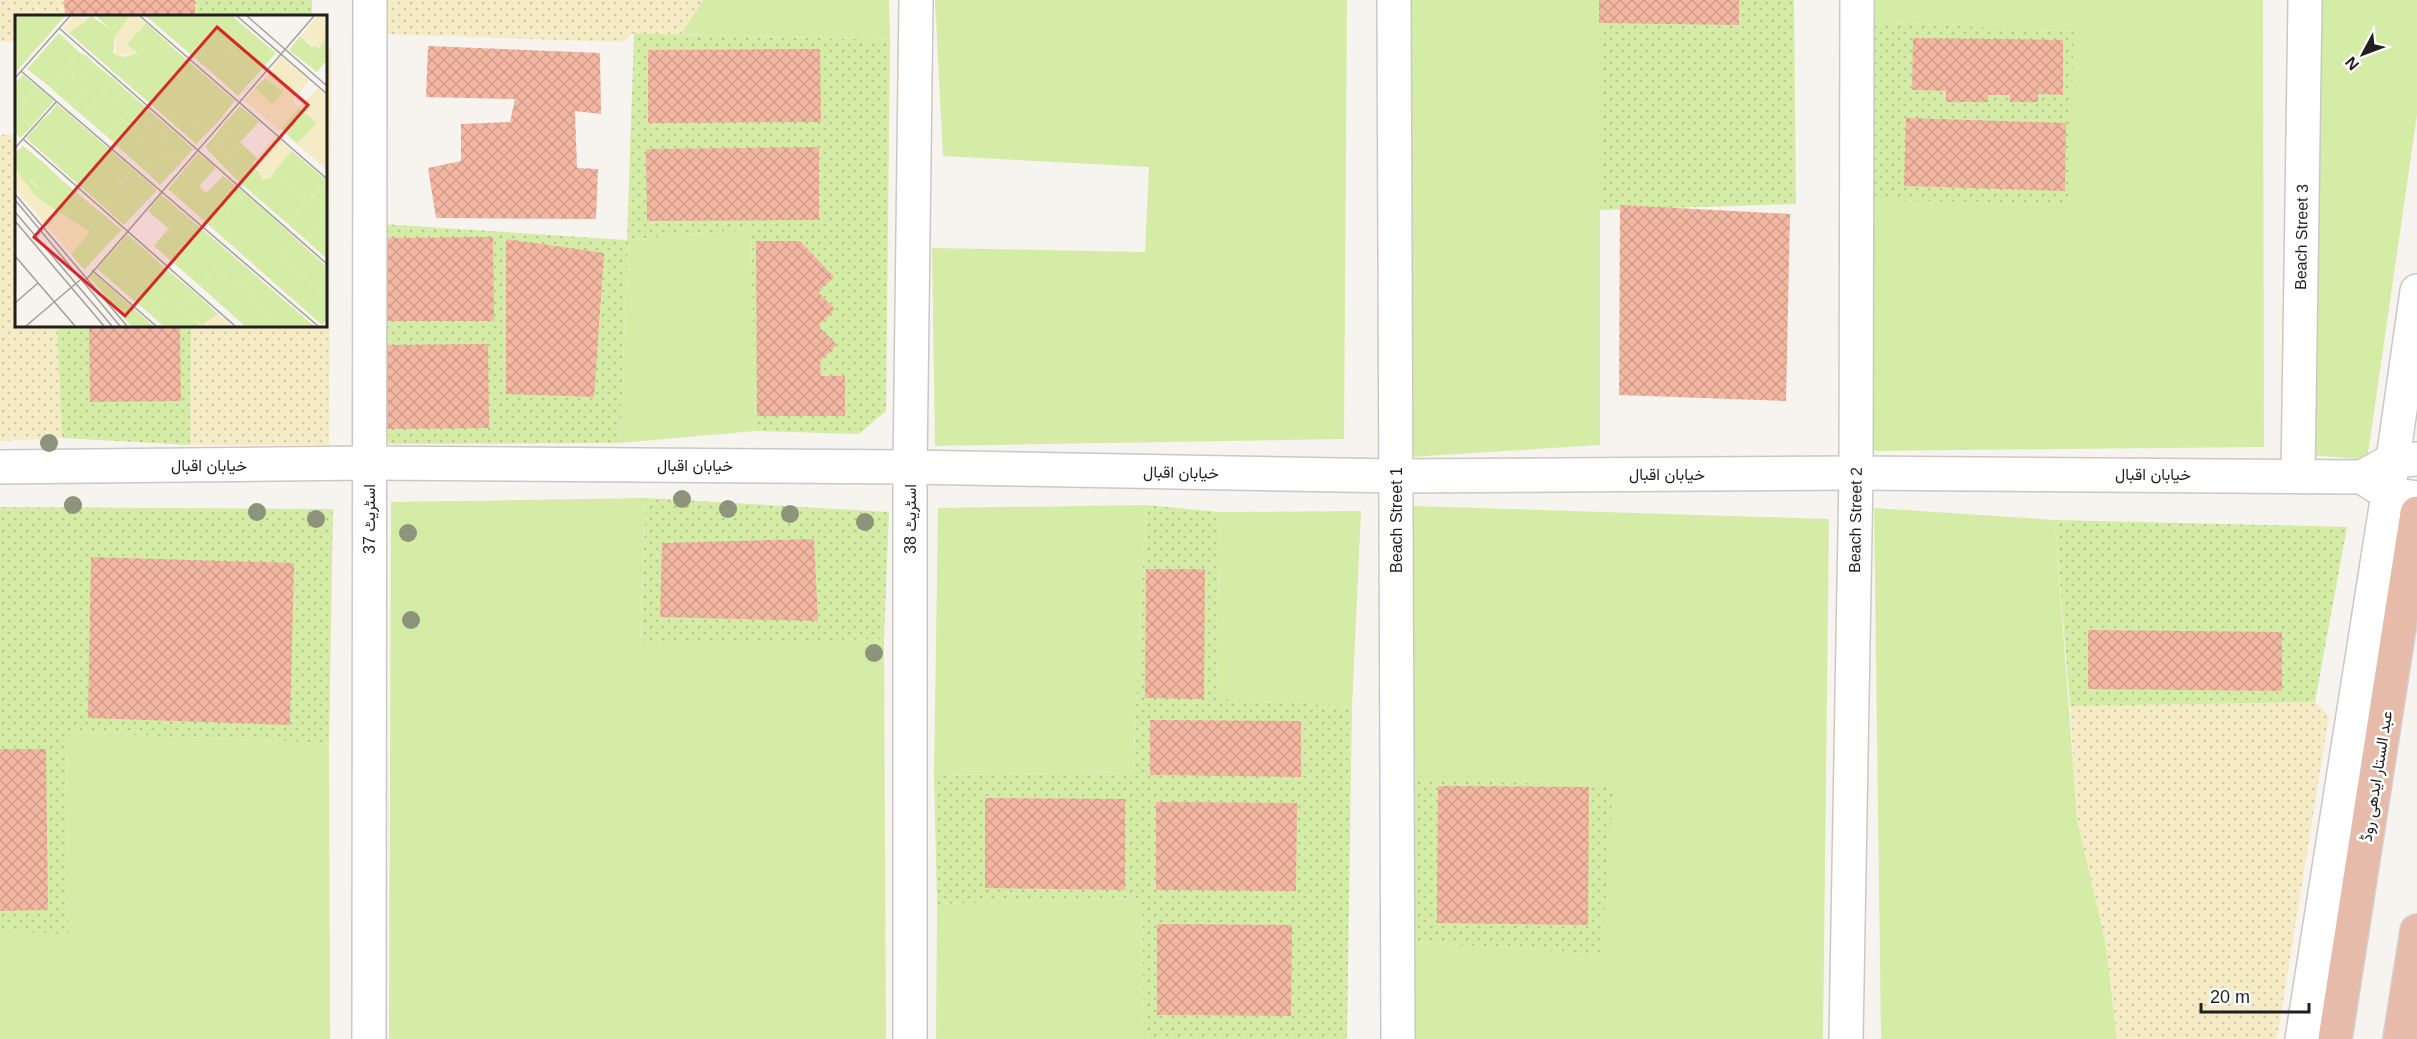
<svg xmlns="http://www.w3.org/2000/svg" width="2417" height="1039" viewBox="0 0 2417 1039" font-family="Arial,Vazirmatn,sans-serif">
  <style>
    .grass { fill: #d4eca5 }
    .sand { fill: url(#sand-dots) }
    .garden { fill: url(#garden-dots) }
    .building { fill: url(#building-cross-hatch) }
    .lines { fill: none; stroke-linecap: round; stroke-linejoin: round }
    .minor-casing { stroke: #cbc8c4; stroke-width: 36 }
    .tertiary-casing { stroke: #cbc8c4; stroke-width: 36 }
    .primary-casing { stroke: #d3d2d2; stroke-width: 36 }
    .minor { stroke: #fff; stroke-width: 33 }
    .tertiary { stroke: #fff; stroke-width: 33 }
    .primary { stroke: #e6bba9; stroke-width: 33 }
    .tree { fill: #8e937c }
    .labels { text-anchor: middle; stroke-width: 5; stroke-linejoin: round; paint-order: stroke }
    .street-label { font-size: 16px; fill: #211f1e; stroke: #fff }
    .inset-road { fill: none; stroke: #a19f9c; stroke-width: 1.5 }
    .view { fill: #d62828; fill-opacity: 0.15; stroke: #d62828; stroke-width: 3 }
    .inset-edge { fill: none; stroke: #211f1e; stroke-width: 3 }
  </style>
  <defs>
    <pattern id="sand-dots" width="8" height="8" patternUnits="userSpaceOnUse" patternTransform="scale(1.5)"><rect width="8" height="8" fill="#f5ebc5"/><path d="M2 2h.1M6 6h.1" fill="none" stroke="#d2c9a9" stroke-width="1.8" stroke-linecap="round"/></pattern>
    <pattern id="garden-dots" width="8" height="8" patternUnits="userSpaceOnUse" patternTransform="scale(1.5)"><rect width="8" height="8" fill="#d4eca5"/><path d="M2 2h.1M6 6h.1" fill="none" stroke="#b6ca8e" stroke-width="1.8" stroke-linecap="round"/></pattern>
    <pattern id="building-cross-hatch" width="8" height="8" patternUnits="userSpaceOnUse" patternTransform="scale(1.5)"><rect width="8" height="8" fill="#f3b7a2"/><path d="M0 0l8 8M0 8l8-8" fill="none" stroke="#d09d8b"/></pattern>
  </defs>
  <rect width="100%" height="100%" fill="#f7f4f0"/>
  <path class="grass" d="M 703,0 L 889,0 L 890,40 L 681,34 Z
    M 935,0 L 1347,0 L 1344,439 L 935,446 L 932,248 L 1145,252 L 1149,167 L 943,156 Z
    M 1410,0 L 1600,0 L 1600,445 L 1411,457 Z
    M 1871,0 L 2263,0 L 2264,447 L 1868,451 L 1868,200 L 2073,32 L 1871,21 Z
    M 2320,0 L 2417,0 L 2417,115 L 2367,460 L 2312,455 Z
    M 751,229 L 755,431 L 620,443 L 628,240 Z
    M 646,498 L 640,643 L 884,639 L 886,1039 L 389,1039 L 391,502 Z
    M 1146,505 L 1133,772 L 934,775 L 938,508 Z
    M 1414,506 L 1829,519 L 1823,1039 L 1415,1039 L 1415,942 L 1602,954 L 1410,779 Z
    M 1874,508 L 2055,520 L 2077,819 L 2106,945 L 2117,1039 L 1881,1039 Z
    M 1361,511 L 1352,707 L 1216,698 L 1220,512 Z
    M 66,732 L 329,743 L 330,1039 L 0,1039 L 0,932 L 69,934 Z
    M 1142,898 L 1144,1039 L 936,1039 L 937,904 Z"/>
  <path class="sand" d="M 0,0 L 64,0 L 65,16 L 16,16 L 16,42 L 0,41 Z
    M 384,0 L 703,0 L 681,34 L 634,33 L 621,42 L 383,34 Z
    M 326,47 L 331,48 L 329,445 L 190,445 L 191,326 L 326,326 Z
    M 16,134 L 16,326 L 57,326 L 62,438 L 0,441 L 0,135 Z
    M 2315,702 L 2329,716 L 2277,1039 L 2117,1039 L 2106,945 L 2077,819 L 2070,706 Z"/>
  <path class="garden" d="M 64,0 L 312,0 L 312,16 L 65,16 Z
    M 1600,0 L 1794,0 L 1796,204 L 1600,210 Z
    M 1871,21 L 2074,32 L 2068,203 L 1868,200 Z
    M 634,33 L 890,40 L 886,411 L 859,434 L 755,431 L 751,229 L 628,240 L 620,443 L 388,444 L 382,224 L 627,240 Z
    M 57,326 L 191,326 L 190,445 L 62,438 Z
    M 646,498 L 889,512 L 884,639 L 640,644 Z
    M 1146,505 L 1220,512 L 1216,698 L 1352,707 L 1347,1039 L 1144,1039 L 1142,898 L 937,904 L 934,775 L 1133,772 Z
    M 0,507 L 333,509 L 329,743 L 66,732 L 69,934 L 0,932 Z
    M 2055,520 L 2347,527 L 2315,702 L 2070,706 Z
    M 1410,779 L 1613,786 L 1602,954 L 1415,942 Z"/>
  <path class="building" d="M 64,0 L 195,0 L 195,16 L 65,16 Z
    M 1599,0 L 1739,0 L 1739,25 L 1599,23 Z
    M 1913,38 L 2063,40 L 2063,95 L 2038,94 L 2038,102 L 2010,102 L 2010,95 L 1988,95 L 1988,102 L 1946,102 L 1946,91 L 1912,90 Z
    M 428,46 L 600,53 L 601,114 L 575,111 L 577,168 L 598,169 L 596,219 L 436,218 L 428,168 L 461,161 L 461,124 L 510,122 L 515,99 L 426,97 Z
    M 820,49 L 821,122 L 648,123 L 648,50 Z
    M 1906,118 L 2066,123 L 2065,191 L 1904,186 Z
    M 819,147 L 819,220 L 647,221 L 646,149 Z
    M 1620,205 L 1790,214 L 1786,401 L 1619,395 Z
    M 493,237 L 494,321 L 386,321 L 385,238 Z
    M 506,239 L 604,253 L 594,397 L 506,394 Z
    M 756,241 L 800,241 L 834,277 L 818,292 L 835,309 L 818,326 L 837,345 L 820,361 L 821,376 L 845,376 L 845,416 L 757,416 Z
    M 89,326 L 180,326 L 181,401 L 90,402 Z
    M 488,344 L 489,428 L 382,429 L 380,345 Z
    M 814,539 L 818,621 L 660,617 L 662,543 Z
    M 91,557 L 294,563 L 290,725 L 88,718 Z
    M 1146,569 L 1205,569 L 1204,699 L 1145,698 Z
    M 2088,630 L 2282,632 L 2282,691 L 2088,689 Z
    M 1150,720 L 1301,721 L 1301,777 L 1150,775 Z
    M 0,749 L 46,749 L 48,910 L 0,911 Z
    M 1438,786 L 1589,787 L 1588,925 L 1437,923 Z
    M 985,798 L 1125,799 L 1125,890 L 985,888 Z
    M 1156,802 L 1297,803 L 1296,891 L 1156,890 Z
    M 1157,924 L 1292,925 L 1291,1016 L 1157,1015 Z"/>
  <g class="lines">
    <g class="minor-casing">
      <path id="minor" d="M 1394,0 L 1398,1039
        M 2298,475 L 2305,0
        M 369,1039 L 370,0
        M 910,1039 L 910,467 L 916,0
        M 1846,1039 L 1856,473 L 1857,0
        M 2302,1039 L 2388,494 L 2417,291"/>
    </g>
    <g class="tertiary-casing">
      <path id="tertiary" d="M 0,467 L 369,463 L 910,467 L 1396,476 L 1856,473 L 2362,477 L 2391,461 L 2417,459
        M 2362,477 L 2388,494 L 2417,498"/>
    </g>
    <g class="primary-casing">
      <path id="primary" d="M 2335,1039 L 2417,513
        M 2400,1039 L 2417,931"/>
    </g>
    <use href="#minor" class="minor"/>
    <use href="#tertiary" class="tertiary"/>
    <use href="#primary" class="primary"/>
  </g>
  <g class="tree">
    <circle cx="49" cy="443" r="9"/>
    <circle cx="682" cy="499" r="9"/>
    <circle cx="73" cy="505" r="9"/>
    <circle cx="728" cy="509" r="9"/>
    <circle cx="257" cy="512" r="9"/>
    <circle cx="790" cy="514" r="9"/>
    <circle cx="316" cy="519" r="9"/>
    <circle cx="865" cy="522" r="9"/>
    <circle cx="408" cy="533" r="9"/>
    <circle cx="411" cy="620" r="9"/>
    <circle cx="874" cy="653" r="9"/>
  </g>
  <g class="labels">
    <g class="street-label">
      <text transform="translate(2301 237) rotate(-89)" y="6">Beach Street 3</text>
      <text x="209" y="471">خیابان اقبال</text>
      <text x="695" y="471">خیابان اقبال</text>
      <text transform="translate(1181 472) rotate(1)" y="6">خیابان اقبال</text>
      <text x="1667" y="480">خیابان اقبال</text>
      <text x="2153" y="480">خیابان اقبال</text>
      <text transform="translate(369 519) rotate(-90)" y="6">اسٹریٹ 37</text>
      <text transform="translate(910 519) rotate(-90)" y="6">اسٹریٹ 38</text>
      <text transform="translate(1396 520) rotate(-90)" y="6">Beach Street 1</text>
      <text transform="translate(1855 520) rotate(-89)" y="6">Beach Street 2</text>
      <text transform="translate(2376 776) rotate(-81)" y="6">عبد الستار ایدھی روڈ</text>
    </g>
  </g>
  <g transform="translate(15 15)">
    <rect width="312" height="312" fill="#f7f4f0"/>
    <path d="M 0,1 L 50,1 L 0,58 ZM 76,1 L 96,15 L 109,1 L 115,1 L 100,21 L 98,38 L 110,42 L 122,38 L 147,59 L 165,39 L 220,86 L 201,109 L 188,98 L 170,119 L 54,18 ZM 131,1 L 218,1 L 224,7 L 206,26 L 224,41 L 203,63 ZM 312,20 L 312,45 L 302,57 L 274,35 L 285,21 L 297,32 ZM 64,37 L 73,42 L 57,61 L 65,67 L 81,50 L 99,64 L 84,83 L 95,94 L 111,75 L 143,103 L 128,122 L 106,103 L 90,120 L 67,100 L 83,84 L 71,73 L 56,91 L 35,72 ZM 23,72 L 39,86 L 16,112 L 0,96 L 0,85 L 5,90 ZM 42,89 L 104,142 L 103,171 L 118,154 L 142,175 L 109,210 L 11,123 L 26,106 L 47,107 L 35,98 ZM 207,111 L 225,127 L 216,138 L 198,123 ZM 155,113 L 178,134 L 162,152 L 140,131 ZM 8,131 L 29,148 L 15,166 L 34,181 L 49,167 L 107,215 L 92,230 L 21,182 L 9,168 L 0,153 L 0,138 ZM 183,138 L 201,153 L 184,171 L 191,178 L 208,161 L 230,178 L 212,196 L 250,196 L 282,225 L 266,242 L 312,282 L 312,304 L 307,310 L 153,174 ZM 140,143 L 156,158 L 145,170 L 129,155 ZM 238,147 L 241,155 L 255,163 L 259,157 L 292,186 L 273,209 L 222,165 ZM 312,166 L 312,184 L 303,194 L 294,187 ZM 146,179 L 238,258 L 223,273 L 200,254 L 185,271 L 162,251 L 177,234 L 133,196 ZM 312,200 L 312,244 L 291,225 ZM 112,219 L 134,238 L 133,268 L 149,252 L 156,258 L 151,284 L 136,300 L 82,254 ZM 78,257 L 138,311 L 116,311 L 74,262 ZM 248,267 L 299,311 L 265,311 L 234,283 ZM 180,278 L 203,299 L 187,311 L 166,293 Z" fill="#d4eca5"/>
    <path d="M 59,1 L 73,5 L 54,18 L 48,13 ZM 115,1 L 122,1 L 131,8 L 112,29 L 122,38 L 101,41 L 100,21 ZM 303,1 L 312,1 L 312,20 L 304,34 L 285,21 ZM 266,41 L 294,65 L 277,87 L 284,92 L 303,73 L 312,81 L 312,155 L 282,129 L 302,108 L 284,93 L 264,116 L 229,85 L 240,73 L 268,77 L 250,63 ZM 261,121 L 277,136 L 255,163 L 248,165 L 238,147 ZM 0,153 L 21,182 L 75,217 L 56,239 L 0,174 ZM 203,299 L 217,311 L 187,311 L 193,305 Z" fill="#f5ebc5"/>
    <path d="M 81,1 L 109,1 L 96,15 ZM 224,7 L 261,38 L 223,81 L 203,63 L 224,41 L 206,26 ZM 131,8 L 165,39 L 147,60 L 112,29 ZM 44,18 L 64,37 L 35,72 L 12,54 ZM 73,42 L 81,50 L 64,68 L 57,60 ZM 8,60 L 23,72 L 5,90 L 0,85 L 0,68 ZM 250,63 L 268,77 L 257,89 L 240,73 ZM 99,64 L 111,75 L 95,94 L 83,84 L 67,100 L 56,91 L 71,73 L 84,83 ZM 225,91 L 244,107 L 225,127 L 242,143 L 222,165 L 190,132 L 198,123 L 216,138 L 224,127 L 207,111 ZM 284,93 L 302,108 L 282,129 L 266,114 ZM 0,96 L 16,112 L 5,123 L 0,118 ZM 188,97 L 201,109 L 181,129 L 170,119 ZM 35,98 L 48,107 L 39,117 L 26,106 ZM 106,103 L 128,122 L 143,103 L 155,113 L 140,131 L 162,152 L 156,158 L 140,144 L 129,155 L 90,120 ZM 277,136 L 312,166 L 294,186 L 303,194 L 312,184 L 312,200 L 291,225 L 273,209 L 292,186 L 259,157 ZM 104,142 L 118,154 L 102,171 L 88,158 ZM 29,148 L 49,167 L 34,181 L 15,165 ZM 230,178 L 250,196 L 235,213 L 212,196 ZM 153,214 L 177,234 L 162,251 L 139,231 ZM 75,217 L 92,230 L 69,255 L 56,239 ZM 282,225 L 312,252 L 312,282 L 266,242 ZM 134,238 L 149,252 L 133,269 L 119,255 ZM 200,254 L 223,273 L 238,258 L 248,267 L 234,283 L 265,311 L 230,311 L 185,271 ZM 156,258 L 180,278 L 166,293 L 186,311 L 148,311 L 136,300 L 151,284 L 141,275 Z" fill="#d4eca5"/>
    <path class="inset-road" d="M 125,1 L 312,164M 222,1 L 312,79M 232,1 L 312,71M 44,13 L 312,249M 6,56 L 303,311M 0,63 L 55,1M 8,124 L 220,311M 0,133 L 42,86M 0,179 L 112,311M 0,185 L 105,311M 0,197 L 97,311M 0,206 L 89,311M 0,241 L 60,311M 77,255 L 141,311M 69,267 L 299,1M 0,288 L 23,268M 11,311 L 65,265"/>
    <path class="view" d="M 202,12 L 293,90 L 110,301 L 19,222 Z"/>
    <rect width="312" height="312" class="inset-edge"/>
  </g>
  <g transform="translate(2363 54) rotate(229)" stroke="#ffffff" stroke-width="4.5" paint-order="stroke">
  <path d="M0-4.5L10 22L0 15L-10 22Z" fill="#211f1e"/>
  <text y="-9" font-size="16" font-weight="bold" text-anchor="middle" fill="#211f1e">N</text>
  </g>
  <path d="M2201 1003v9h108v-9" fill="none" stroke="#211f1e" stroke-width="3"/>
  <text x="2210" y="1003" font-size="18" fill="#211f1e" stroke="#ffffff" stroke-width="4.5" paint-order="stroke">20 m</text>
</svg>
